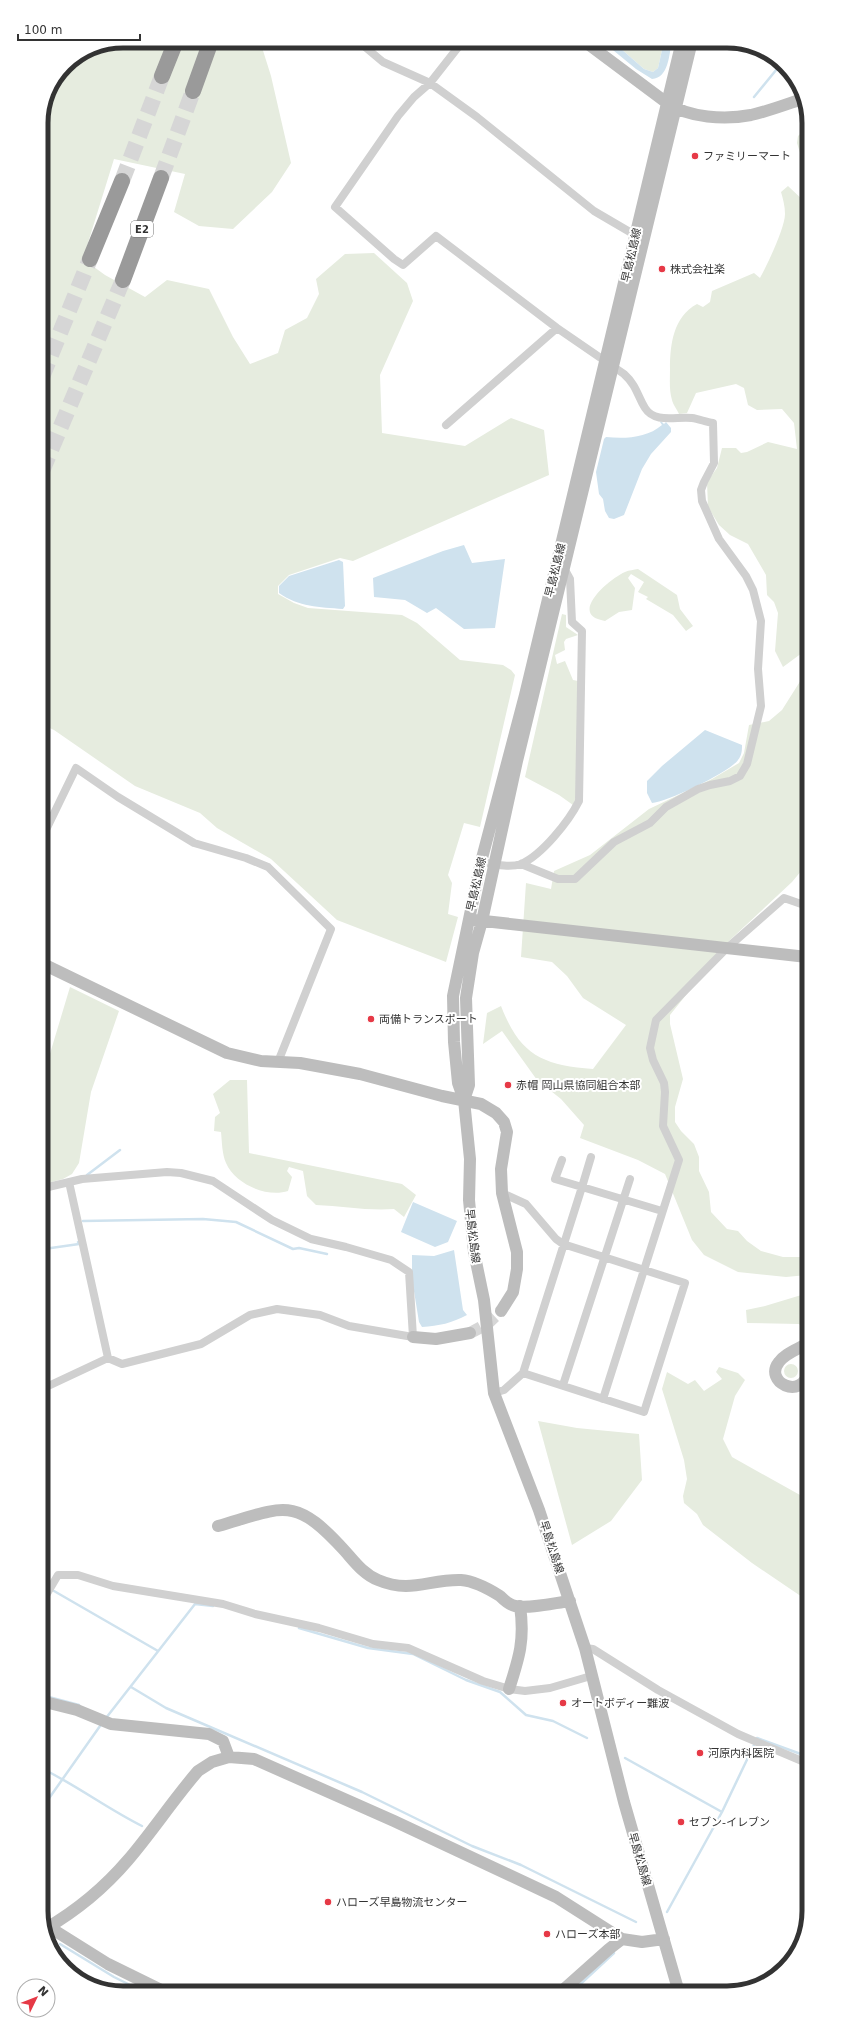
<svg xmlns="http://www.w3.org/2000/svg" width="850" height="2034" viewBox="0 0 850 2034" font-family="'DejaVu Sans','Noto Sans JP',sans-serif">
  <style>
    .green { fill: #e6ecdf }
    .water { fill: #cfe2ee }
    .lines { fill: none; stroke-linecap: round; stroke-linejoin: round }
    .stream { stroke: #cfe2ee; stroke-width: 2.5 }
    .secondary-tunnel { stroke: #d6d6d6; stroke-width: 12; stroke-dasharray: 12 6; stroke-linecap: butt }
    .highway-tunnel { stroke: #d6d6d6; stroke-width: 16; stroke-dasharray: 16 8; stroke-linecap: butt }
    .street { stroke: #d0d0d0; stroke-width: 8 }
    .secondary { stroke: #bdbdbd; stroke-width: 12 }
    .highway { stroke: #9a9a9a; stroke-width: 16 }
    .poi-dot { fill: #e63946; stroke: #fff; stroke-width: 1.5 }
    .labels { text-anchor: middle; stroke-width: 4; stroke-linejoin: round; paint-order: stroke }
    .shield { fill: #fff; stroke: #707070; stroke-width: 1 }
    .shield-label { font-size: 10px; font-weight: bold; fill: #333 }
    .poi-label { font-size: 11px; fill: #333; stroke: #fff; text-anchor: start }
    .street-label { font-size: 11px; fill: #333; stroke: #fff }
    .rim { fill: none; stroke: #333; stroke-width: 5 }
  </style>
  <rect width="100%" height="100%" fill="#fff"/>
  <path class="green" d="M 123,41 L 260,41 L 271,76 L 291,163 L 272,192 L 233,229 L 199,226 L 174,212 L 185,174 L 114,159 L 83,259 L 105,275 L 145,297 L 167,280 L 209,289 L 233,337 L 250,364 L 278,353 L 285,330 L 307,318 L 319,294 L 316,279 L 345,254 L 374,253 L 407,283 L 413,301 L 380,375 L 382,433 L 465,446 L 511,418 L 544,430 L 549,475 L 353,561 L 340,558 L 289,575 L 278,586 L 278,594 L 294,603 L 308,608 L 402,615 L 417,623 L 460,660 L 503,665 L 511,670 L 515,675 L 480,827 L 464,823 L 448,875 L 452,883 L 448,914 L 458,917 L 446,962 L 337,920 L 271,859 L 217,828 L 200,813 L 135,786 L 54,730 L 43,725 L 41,118 L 47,92 L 65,65 L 92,47 Z
    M 612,41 L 664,41 L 658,68 L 653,72 L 644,69 Z
    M 805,129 L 805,169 L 797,143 L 798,136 Z
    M 788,186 L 805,202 L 806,659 L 802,653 L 783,667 L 775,651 L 778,613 L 774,602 L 767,595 L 766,575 L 748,544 L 730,535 L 719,525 L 708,507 L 707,482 L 717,468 L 722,448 L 736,448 L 741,453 L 747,452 L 768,442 L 797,449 L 794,423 L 782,409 L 757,410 L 748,405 L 744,388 L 736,384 L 696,393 L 687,413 L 679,414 C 677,409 673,405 672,400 C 669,390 670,380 670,369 C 670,345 673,317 697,304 L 703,307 L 710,302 L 712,291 L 754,273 L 760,278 C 767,265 785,228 785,214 C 785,206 783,199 781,192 Z
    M 638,569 L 677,595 L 680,609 L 693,626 L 686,631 L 673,615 L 646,599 L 648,597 L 638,592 L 644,582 L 631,574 L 628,578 L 635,588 L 632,610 L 619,612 L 605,621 C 567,615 609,579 625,572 C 629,570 634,570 638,569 Z
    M 562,614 L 566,615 L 566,627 L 578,635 L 566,639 L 564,642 L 565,650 L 555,655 L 557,664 L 565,661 L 573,680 L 578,681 L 576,798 L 573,805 L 559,795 L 525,777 Z
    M 806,672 L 807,864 L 792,882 L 730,940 L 670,1015 L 670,1024 L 683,1079 L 675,1107 L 675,1122 L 681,1131 L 694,1144 L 699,1157 L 699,1171 L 709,1192 L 711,1212 L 727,1229 L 738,1231 L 747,1241 L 761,1251 L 783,1257 L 807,1257 L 807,1275 L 786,1277 L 738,1272 L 704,1255 L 692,1240 L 665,1174 L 638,1160 L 580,1138 L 584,1125 L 561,1099 L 537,1080 L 502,1031 L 483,1044 L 487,1013 L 501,1006 C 520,1055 542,1065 593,1069 L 626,1025 L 583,998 L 567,976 L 552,962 L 521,957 L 526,883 L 551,889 L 554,871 L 590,855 L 649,809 L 712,779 L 739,763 L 744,753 L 749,725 L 769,721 L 782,710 Z
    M 70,987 L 119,1011 L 91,1092 L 79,1163 L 72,1174 L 63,1179 L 44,1184 L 43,1077 Z
    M 230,1080 L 247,1080 L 249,1153 L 402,1184 L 416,1195 L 404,1217 L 394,1209 C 368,1211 342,1206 316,1205 L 307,1196 L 303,1171 L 289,1167 L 287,1171 L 292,1177 L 288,1191 C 267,1198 235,1184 226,1163 C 222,1154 222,1142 221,1132 L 214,1131 L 215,1117 L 220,1113 L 213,1094 Z
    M 808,1293 L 808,1332 L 799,1324 L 747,1323 L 746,1310 L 765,1306 Z
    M784 1371a7 7 0 1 1 14 0a7 7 0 1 1-14 0Z
    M 719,1367 L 738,1373 L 745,1380 L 735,1396 L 723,1439 L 732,1457 L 800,1495 L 808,1509 L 808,1601 L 752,1563 L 703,1525 L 697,1514 L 684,1503 L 683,1496 L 687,1479 L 684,1460 L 662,1389 L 667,1372 L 688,1384 L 695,1380 L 704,1391 L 722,1379 L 716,1372 Z
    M 538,1421 L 577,1428 L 639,1434 L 642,1480 L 611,1521 L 572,1545 Z"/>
  <path class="water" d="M 602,41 L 612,41 L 644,69 L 653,72 L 658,68 L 664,41 L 672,41 C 669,54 669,78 652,79 L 636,69 Z
    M 661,421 L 664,424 L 666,422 L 671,428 L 671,432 L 651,454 L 642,469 L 624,515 L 614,519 L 609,518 L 605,511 L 603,499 L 599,494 L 596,472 L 604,439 L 606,437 C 625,439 647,438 662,425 L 660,422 Z
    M 464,545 L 472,563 L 505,559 L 495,628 L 464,629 L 436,608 L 427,613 L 405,600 L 374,597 L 373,578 L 443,551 Z
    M 339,560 L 343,562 L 345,606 L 343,609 C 319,607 299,607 279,593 L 279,586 L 289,576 Z
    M 705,730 L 742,745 C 742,750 742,755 738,760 C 730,772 667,802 652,803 L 647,793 L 647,781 L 662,766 Z
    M 413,1202 L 457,1221 L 448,1242 L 435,1247 L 401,1232 Z
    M 454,1250 L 463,1310 L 467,1315 C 452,1323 439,1326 422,1327 L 419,1322 L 412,1279 L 412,1255 L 434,1256 Z"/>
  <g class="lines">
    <path class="stream" d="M 754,97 L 781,64
      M 87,1175 L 120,1150
      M 83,1221 L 203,1219 L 236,1222 L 293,1249 L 299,1248 L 327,1254
      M 44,1249 L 79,1244 L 78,1242
      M 54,1591 L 158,1651
      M 299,1628 L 368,1648 L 413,1654 L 466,1680 L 500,1692 L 526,1715 L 553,1721 L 587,1738
      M 131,1687 L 166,1708 L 362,1792 L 472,1846 L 521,1865 L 636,1922
      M 45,1696 L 79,1705
      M 106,1718 L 195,1604 L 213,1606
      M 757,1738 L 809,1757
      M 625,1758 L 722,1812
      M 45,1770 C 79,1787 108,1809 142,1826
      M 45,1804 L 100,1726
      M 667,1912 L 722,1812 L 754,1745
      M 60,1944 L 114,1977 L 146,1993
      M 788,1963 L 795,1951
      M 574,1990 L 614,1953"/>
    <path class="secondary-tunnel" d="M 470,1333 L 487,1324 L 501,1311"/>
    <path class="highway-tunnel" d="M 161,178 L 193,91
      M 122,181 L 162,76
      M 42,377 L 90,259
      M 42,471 L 123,280"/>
    <path class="street" d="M 358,41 L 383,62 L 430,83 L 477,117 L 594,211 L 635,235
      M 463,41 L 430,83 L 414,97 L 398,116 L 335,207 L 394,259 L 403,265 L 436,236 L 557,328 L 624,374 C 637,386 637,395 645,408 C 655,424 677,416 692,418 C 699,419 706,422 713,423 L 714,463 L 704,482 L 701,490 L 702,501 L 719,539 L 746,576 L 753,590 L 761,621 L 758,669 L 761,706 L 747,764 L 740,776 L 730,781 L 710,785 L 698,789 L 666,807 L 650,823 L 614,842 L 575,879 L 558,879 L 521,864
      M 446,425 L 557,328
      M 43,836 L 76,768 L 118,797 L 194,843 L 246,858 L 268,867 L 331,929 L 278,1062
      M 481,862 C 493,864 509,868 521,864 C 542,855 569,821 579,801 L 582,631 L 572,622 L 570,579 L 565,570
      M 562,1160 L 555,1179 L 582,1187 L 591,1157
      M 69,1182 L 108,1358
      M 44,1188 L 82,1179 L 167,1172 L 181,1173 L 213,1181 L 272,1220 L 311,1239 L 346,1247 L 391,1260 L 409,1272 L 413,1337 L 349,1326 L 320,1315 L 277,1309 L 250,1315 L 201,1344 L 122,1364 L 108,1358 L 44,1388
      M 502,1193 L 526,1204 L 556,1239 L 563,1244 L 685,1283 L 644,1412 L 523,1373
      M 563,1385 L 630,1179
      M 494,1393 L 504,1390 L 523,1373 L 582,1187 L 662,1211
      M 603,1399 L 679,1160 L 663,1126 L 665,1092 L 664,1083 L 653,1060 L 650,1048 L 656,1020 L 726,949 L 784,898 L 807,906
      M 45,1597 L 58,1575 L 78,1575 L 113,1586 L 223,1604 L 255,1614 L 319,1628 L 373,1644 L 408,1648 L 483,1681 L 509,1689 L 525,1691 L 550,1688 L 591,1676
      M 585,1648 L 593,1649 L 658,1690 L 738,1734 L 809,1764"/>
    <path class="secondary" d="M 584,41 L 667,103 C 689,118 725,120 751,115 C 769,111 787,104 805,98
      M 475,920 L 807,957
      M 43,964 L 227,1053 L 261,1061 L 300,1063 L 360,1074 L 442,1096 L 481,1104 L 496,1113 L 504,1122 L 507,1132 L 501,1169 L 502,1193 L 517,1252 L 517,1269 L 513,1292 L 501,1311
      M 464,1100 L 469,1085 L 466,998 L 473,953 L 482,921 L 517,761 L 692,41
      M 413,1337 L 436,1339 L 470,1333
      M 808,1343 C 799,1349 785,1353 779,1362 C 763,1382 802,1401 808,1372
      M 218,1526 C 284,1507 294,1495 344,1550 C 354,1561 363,1574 378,1580 C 411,1594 429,1579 461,1580 C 474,1581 489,1589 500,1596 C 504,1600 510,1605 515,1606 C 530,1609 554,1603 570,1601
      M 509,1689 C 519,1658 525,1640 520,1606
      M 45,1702 L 77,1710 L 111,1724 L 209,1734 L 223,1741 L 229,1757 L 254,1759 L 394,1821 L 556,1897 L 622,1939 L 642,1942 L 664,1939
      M 49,1927 L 108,1964 L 165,1992
      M 45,1929 C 76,1911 105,1887 128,1860 C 152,1832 173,1800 198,1771 L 212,1762 L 229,1757
      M 678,1989 L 624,1802 L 585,1648 L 539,1510 L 494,1393 L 484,1300 L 474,1252 L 469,1200 L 470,1159 L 464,1100 L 458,1083 L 454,1042 L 453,996 L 481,862 L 525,695 L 682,41
      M 563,1990 L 609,1949 L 622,1939"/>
    <path class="highway" d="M 162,76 L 176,41
      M 193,91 L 211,41
      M 90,259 L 122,181
      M 123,280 L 161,178"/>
  </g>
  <g class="poi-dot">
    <circle cx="695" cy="156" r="4"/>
    <circle cx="662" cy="269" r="4"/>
    <circle cx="371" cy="1019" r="4"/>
    <circle cx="508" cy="1085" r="4"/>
    <circle cx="563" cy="1703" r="4"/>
    <circle cx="700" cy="1753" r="4"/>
    <circle cx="681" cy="1822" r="4"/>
    <circle cx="328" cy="1902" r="4"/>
    <circle cx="547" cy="1934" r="4"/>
  </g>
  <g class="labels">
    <rect class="shield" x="131" y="221" width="22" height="16" rx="3"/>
    <g class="shield-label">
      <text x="142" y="233">E2</text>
    </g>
    <g class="poi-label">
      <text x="703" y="160">ファミリーマート</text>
      <text x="670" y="273">株式会社楽</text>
      <text x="379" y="1023">両備トランスポート</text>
      <text x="516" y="1089">赤帽 岡山県協同組合本部</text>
      <text x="571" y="1707">オートボディー難波</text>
      <text x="708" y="1757">河原内科医院</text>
      <text x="689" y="1826">セブン-イレブン</text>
      <text x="336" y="1906">ハローズ早島物流センター</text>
      <text x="555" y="1938">ハローズ本部</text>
    </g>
    <g class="street-label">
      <text transform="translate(631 255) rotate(-77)" y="4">早島松島線</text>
      <text transform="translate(555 570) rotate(-76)" y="4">早島松島線</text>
      <text transform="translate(476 884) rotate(-77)" y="4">早島松島線</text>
      <text transform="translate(473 1236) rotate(83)" y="4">早島松島線</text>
      <text transform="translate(552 1547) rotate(72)" y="4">早島松島線</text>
      <text transform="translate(640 1859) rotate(74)" y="4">早島松島線</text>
    </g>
  </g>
  <path d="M0 0H850V2034H0ZM123 48H727A75 75 0 0 1 802 123V1911A75 75 0 0 1 727 1986H123A75 75 0 0 1 48 1911V123A75 75 0 0 1 123 48Z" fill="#fff" fill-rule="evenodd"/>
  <path class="rim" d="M123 48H727A75 75 0 0 1 802 123V1911A75 75 0 0 1 727 1986H123A75 75 0 0 1 48 1911V123A75 75 0 0 1 123 48Z"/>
  <g transform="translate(36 1998) rotate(47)"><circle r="19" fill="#ffffff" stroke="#adadad"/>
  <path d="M0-3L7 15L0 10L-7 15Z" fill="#e63946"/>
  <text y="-6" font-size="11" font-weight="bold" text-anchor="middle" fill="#333333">N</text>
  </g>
  <path d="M18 34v6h122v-6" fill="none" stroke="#333333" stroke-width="2"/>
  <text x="24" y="34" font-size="12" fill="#333333" stroke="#ffffff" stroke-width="3" paint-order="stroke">100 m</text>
</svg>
